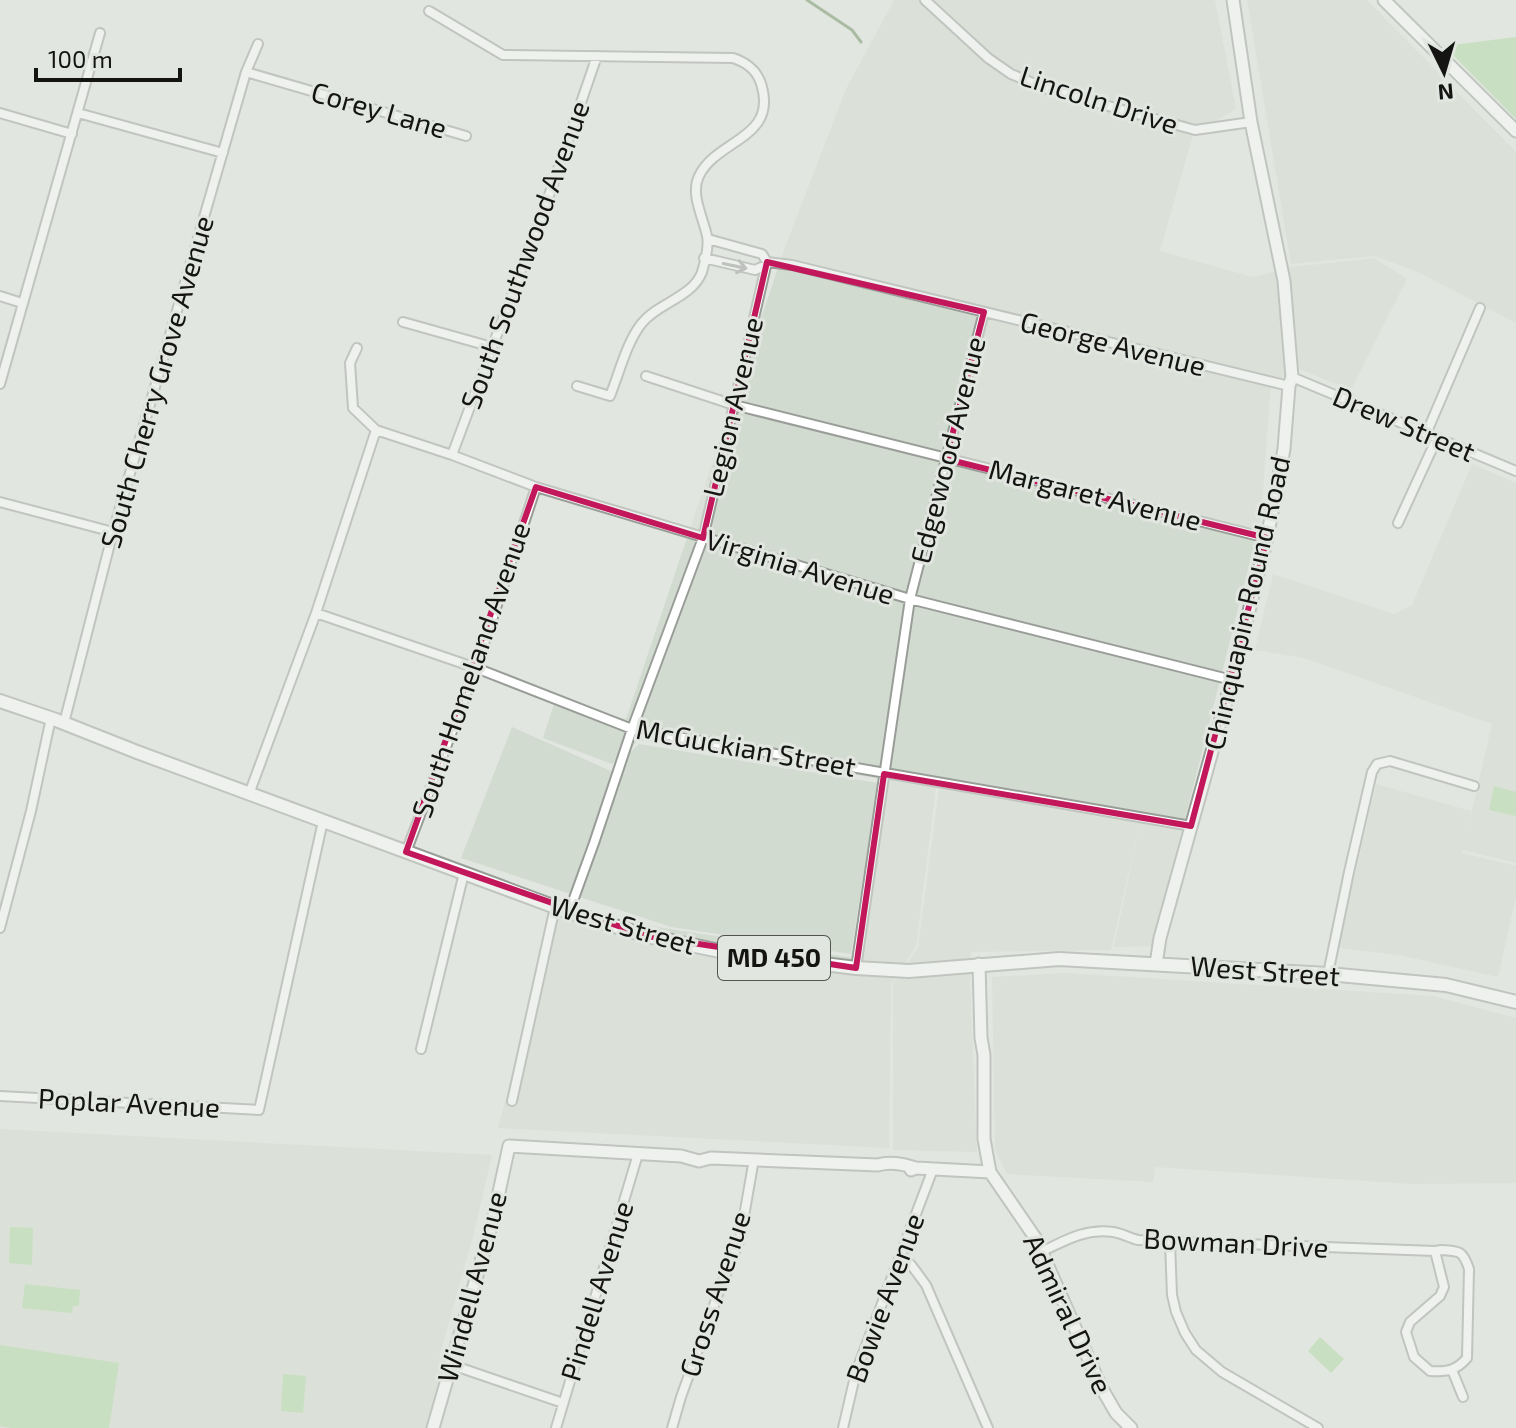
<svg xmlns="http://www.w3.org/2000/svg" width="1516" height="1428" viewBox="0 0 1516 1428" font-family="'Exo 2',sans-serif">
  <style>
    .built { fill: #d2dbcf }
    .green { fill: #acd79b }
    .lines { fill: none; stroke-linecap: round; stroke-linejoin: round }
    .stream { stroke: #678a59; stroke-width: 3 }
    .street-casing { stroke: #999d98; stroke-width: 12 }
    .secondary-casing { stroke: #999d98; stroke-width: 15 }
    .primary-casing { stroke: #999d98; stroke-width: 16 }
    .street { stroke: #fff; stroke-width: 8 }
    .secondary { stroke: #fff; stroke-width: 11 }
    .primary { stroke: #fff; stroke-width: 12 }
    .oneway { stroke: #959695 }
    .marked { fill: none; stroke: #c2185b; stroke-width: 6; stroke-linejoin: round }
    .labels { text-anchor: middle; stroke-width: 6; stroke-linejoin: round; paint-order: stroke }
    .shield { fill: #e2e6e0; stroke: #525450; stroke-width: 2 }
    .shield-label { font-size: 26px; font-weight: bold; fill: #141513 }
    .street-label { font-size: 28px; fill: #141513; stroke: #e2e6e0 }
  </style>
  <rect width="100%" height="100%" fill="#e2e6e0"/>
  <path class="built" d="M 894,0 L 1215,0 L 1236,109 L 1193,135 L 1160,251 L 1253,277 L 1292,267 L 1374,258 L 1407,279 L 1351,390 L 1299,369 L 1271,383 L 1261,518 L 1153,946 L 1114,947 L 1140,822 L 1111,950 L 971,952 L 970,979 L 977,1152 L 893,1150 L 893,984 L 918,948 L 939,788 L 1094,813 L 937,780 L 916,946 L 891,985 L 889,1148 L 498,1128 L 556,911 L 861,959 L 882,779 L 639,740 L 612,764 L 543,738 L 555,701 L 626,719 L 784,250 L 846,89 Z
    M 1247,0 L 1367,0 L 1516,152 L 1516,323 L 1418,272 L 1375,256 L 1291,264 Z
    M 1472,464 L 1516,483 L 1516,863 L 1463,850 L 1462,853 L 1516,866 L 1516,896 L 1498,977 L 1399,955 L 1338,948 L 1376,784 L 1471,811 L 1467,832 L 1492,724 L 1304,658 L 1255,650 L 1273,574 L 1394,614 L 1412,605 Z
    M 512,727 L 611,771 L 639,744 L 878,783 L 851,954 L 671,927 L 461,858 Z
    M 1066,973 L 1433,996 L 1516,1018 L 1516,1183 L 1412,1184 L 1155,1167 L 1153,1182 L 1007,1174 L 995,1150 L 992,977 Z
    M 0,1129 L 492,1155 L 473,1237 L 439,1357 L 444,1361 L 426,1428 L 0,1428 Z"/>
  <path class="green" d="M 1516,37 L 1516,119 L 1444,46 Z
    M 1494,786 L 1516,792 L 1516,816 L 1489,810 Z
    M 10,1227 L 33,1228 L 32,1265 L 9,1263 Z
    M 25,1284 L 80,1290 L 79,1306 L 73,1306 L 72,1313 L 22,1308 Z
    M 1320,1337 L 1344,1359 L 1331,1373 L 1308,1351 Z
    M 0,1345 L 119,1363 L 109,1428 L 11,1428 L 0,1426 Z
    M 283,1374 L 306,1376 L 303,1413 L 281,1411 Z"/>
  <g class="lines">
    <path class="stream" d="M 807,0 L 852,30 L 861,42"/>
    <g class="street-casing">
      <path id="street" d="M 925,0 L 988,58 L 1011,74 L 1047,89 L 1195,130 L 1251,122
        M 429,11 L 503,55 L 733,58 C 748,63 758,71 762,87 C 776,139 716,140 699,176 C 690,194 703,217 707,236 C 709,245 705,262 702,272 C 693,297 658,303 642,323 C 627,341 619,374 610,396 L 577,386
        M 246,72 L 466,136
        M 0,113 L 72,134
        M 78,113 L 223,153
        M 708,239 L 762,254 L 767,262 L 792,265 L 1289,386
        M 704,258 L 755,270 L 766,265
        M 0,296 L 22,303
        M 403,322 L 492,347
        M 357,348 L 350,363 L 353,408 L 376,430 L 452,455 L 536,487 L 910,599 L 1232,680
        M 646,376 L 734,405 L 1267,538
        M 1292,377 L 1516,471
        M 0,384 L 100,33
        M 1426,434 L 1480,308
        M 452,455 L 552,187 L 597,56
        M 0,502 L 113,532
        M 1398,523 L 1437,438
        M 316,613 L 476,668 L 632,729 L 1191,826
        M 64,723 L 113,532 L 246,72 L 258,44
        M 249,794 L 316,613 L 376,430
        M 406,852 L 476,668 L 536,487
        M 569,912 L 594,843 L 632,729 L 703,538 L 767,262
        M 0,928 L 31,811 L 51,718
        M 856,968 L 910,599 L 984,312
        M 1328,974 L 1349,872 L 1372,772 L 1377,764 L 1390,761 L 1474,786
        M 421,1049 L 464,873
        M 0,1096 L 259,1110 L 323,821
        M 512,1101 L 555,907
        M 1170,1242 L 1172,1295 L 1176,1312 L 1185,1333 L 1196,1350 L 1222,1372 L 1318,1428
        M 1441,1250 C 1460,1251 1463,1251 1469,1269 L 1467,1358 C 1456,1371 1446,1372 1430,1371 L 1414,1357 L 1406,1332 L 1410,1322 L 1440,1296 L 1444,1287 L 1435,1251 Z
        M 1043,1251 C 1066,1240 1086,1228 1113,1232 C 1121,1233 1130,1238 1138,1240 L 1435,1251
        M 901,1254 L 912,1266 L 926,1285 L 988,1428
        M 452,1365 L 563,1403
        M 1452,1370 L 1463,1397
        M 556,1428 L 638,1154
        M 672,1428 L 681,1397 L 718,1294 L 740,1239 L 754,1159
        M 843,1428 L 856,1372 L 933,1169"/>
    </g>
    <g class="secondary-casing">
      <path id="secondary" d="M 1384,0 L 1516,131
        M 979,964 L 981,1038 L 984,1055 L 984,1139 L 990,1172 L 1036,1239 L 1101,1387 L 1116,1413 L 1131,1428
        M 1156,964 L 1160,938 L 1232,680 L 1267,538 L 1284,449 L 1289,386 L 1292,377 L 1284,281 L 1251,122 L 1233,0
        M 911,1170 L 916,1168 L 990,1172
        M 433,1428 L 493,1220 L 509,1146 L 681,1156 L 699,1161 L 711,1158 L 878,1165 C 890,1161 904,1164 916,1168"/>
    </g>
    <g class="primary-casing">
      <path id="primary" d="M 0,701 L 56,720 L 137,752 L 569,912 L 647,936 L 720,951 L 856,968 L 909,971 L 1059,959 L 1328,974 L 1446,985 L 1516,1002"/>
    </g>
    <use href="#street" class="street"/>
    <use href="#secondary" class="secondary"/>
    <use href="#primary" class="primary"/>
  </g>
  <defs><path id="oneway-shaft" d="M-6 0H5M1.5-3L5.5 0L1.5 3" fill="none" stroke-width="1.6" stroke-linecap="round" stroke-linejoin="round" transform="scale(2)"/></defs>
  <use class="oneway" href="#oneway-shaft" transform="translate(735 266) rotate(12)"/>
  <path d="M0 0H1516V1428H0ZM 767,262 L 984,312 L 946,459 L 1267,538 L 1191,826 L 884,774 L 856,968 L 647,936 L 406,852 L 536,487 L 703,538 Z" fill="#e2e6e0" fill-opacity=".55" fill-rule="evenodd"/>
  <path class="marked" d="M 767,262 L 984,312 L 946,459 L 1267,538 L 1191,826 L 884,774 L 856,968 L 647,936 L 406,852 L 536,487 L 703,538 Z"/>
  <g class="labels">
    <rect class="shield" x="718" y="936" width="112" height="44" rx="6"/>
    <g class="shield-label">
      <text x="774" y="967">MD 450</text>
    </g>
    <g class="street-label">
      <text transform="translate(1099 100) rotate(18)" y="10">Lincoln Drive</text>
      <text transform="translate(379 110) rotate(16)" y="10">Corey Lane</text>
      <text transform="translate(525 255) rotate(-70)" y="10">South Southwood Avenue</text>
      <text transform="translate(1113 344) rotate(14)" y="10">George Avenue</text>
      <text transform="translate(157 382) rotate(-74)" y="10">South Cherry Grove Avenue</text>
      <text transform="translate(733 407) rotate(-77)" y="10">Legion Avenue</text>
      <text transform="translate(1404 424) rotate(23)" y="10">Drew Street</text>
      <text transform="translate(948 450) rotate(-76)" y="10">Edgewood Avenue</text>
      <text transform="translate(1095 495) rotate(14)" y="10">Margaret Avenue</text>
      <text transform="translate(800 567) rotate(17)" y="10">Virginia Avenue</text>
      <text transform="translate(1247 603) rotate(-77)" y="10">Chinquapin Round Road</text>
      <text transform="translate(471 670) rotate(-71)" y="10">South Homeland Avenue</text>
      <text transform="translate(746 748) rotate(10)" y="10">McGuckian Street</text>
      <text transform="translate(623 925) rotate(16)" y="10">West Street</text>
      <text transform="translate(1265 971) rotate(4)" y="10">West Street</text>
      <text transform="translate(129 1103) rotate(3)" y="10">Poplar Avenue</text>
      <text transform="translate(1236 1243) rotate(3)" y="10">Bowman Drive</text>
      <text transform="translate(472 1287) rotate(-75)" y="10">Windell Avenue</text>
      <text transform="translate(597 1291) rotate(-73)" y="10">Pindell Avenue</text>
      <text transform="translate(715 1294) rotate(-72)" y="10">Gross Avenue</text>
      <text transform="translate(885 1298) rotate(-70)" y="10">Bowie Avenue</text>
      <text transform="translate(1068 1314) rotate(65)" y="10">Admiral Drive</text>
    </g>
  </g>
  <g transform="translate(1444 72) rotate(175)" stroke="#e2e6e0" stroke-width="6" paint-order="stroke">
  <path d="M0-6L14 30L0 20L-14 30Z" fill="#141513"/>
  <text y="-12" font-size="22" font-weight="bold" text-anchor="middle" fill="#141513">N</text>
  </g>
  <path d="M36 68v12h144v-12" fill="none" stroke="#141513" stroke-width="4"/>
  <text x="48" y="68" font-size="24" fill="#141513" stroke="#e2e6e0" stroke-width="6" paint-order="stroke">100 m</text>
</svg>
